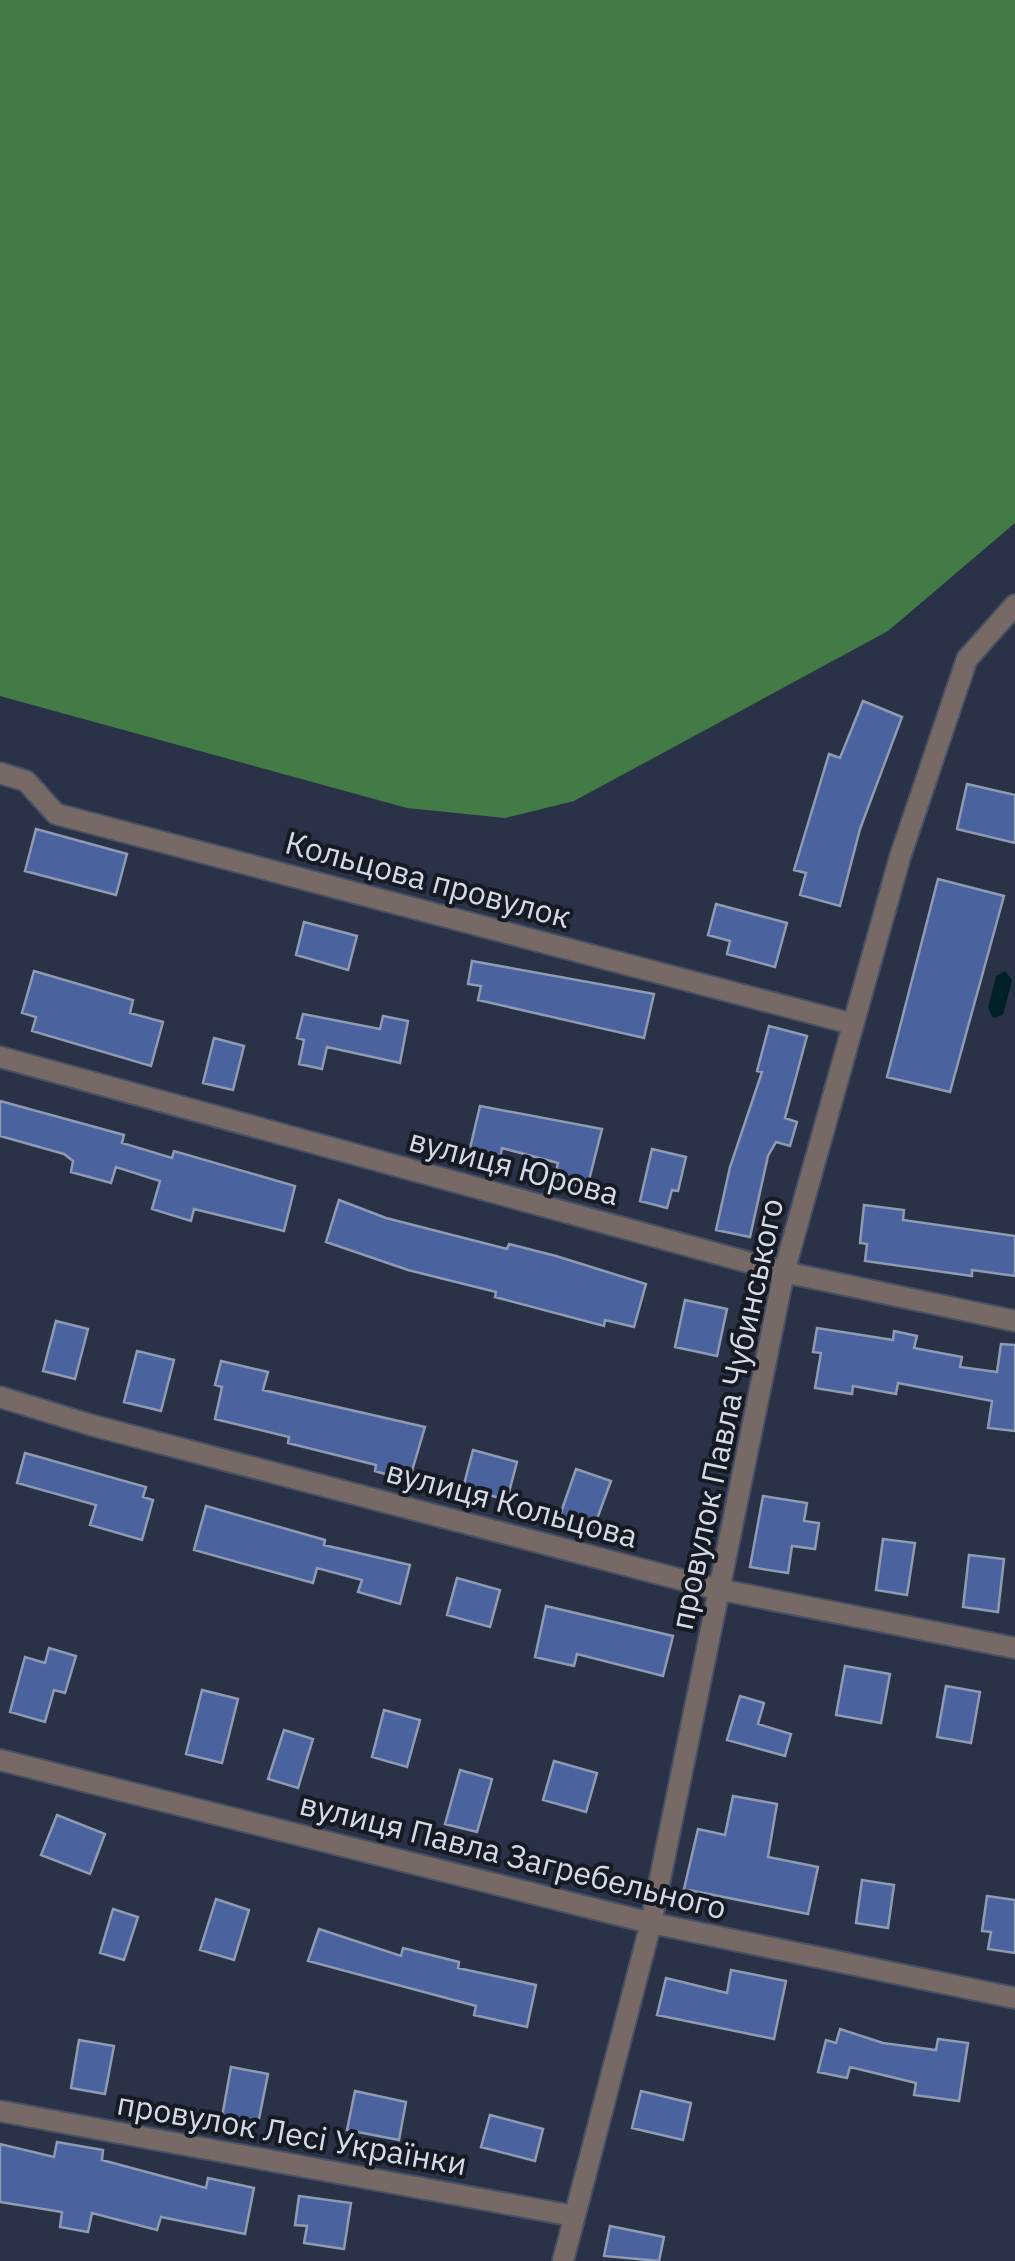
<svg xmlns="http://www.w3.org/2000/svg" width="1015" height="2261" viewBox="0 0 1015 2261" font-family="'IBM Plex Sans',sans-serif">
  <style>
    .forest { fill: #437b47 }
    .water { fill: #002125 }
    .building { fill: #4a639e; stroke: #8f9ab3; stroke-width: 2.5 }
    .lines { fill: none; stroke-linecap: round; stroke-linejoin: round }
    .minor-casing { stroke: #485063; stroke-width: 24 }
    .minor { stroke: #776a66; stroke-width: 20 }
    .labels { text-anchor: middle; stroke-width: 8; stroke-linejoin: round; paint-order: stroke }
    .street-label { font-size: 32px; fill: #d4dae7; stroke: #161a23 }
  </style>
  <rect width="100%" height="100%" fill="#293246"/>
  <path class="forest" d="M 0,0 L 1015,0 L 1015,523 L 888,631 L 574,801 L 505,818 L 407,808 L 0,696 Z"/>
  <path class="water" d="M 1005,971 L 1012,980 L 1003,1015 L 993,1018 L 988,1008 L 996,976 Z"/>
  <path class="building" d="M 863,701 L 902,717 L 860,829 L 840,906 L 800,895 L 806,873 L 794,870 L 829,754 L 840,758 Z
    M 967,784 L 1015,795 L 1015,843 L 957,829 Z
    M 36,829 L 127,854 L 116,895 L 25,871 Z
    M 938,879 L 1004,896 L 950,1092 L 887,1077 Z
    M 716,904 L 787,923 L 775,967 L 727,954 L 730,941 L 708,935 Z
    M 304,922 L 357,936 L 348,970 L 296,955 Z
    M 472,961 L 654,994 L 644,1038 L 478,1000 L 481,986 L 468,984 Z
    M 34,971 L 133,1000 L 130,1013 L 163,1022 L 151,1066 L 32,1031 L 36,1017 L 22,1013 Z
    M 303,1014 L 380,1029 L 383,1016 L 408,1021 L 400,1063 L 327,1047 L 322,1069 L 299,1064 L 304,1040 L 297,1038 Z
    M 769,1026 L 807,1036 L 785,1118 L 797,1122 L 790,1146 L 776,1142 L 768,1156 L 750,1237 L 716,1230 L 730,1167 L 762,1072 L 757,1071 Z
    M 214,1038 L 244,1046 L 233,1090 L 203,1083 Z
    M 0,1101 L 124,1135 L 122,1143 L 172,1158 L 174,1151 L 295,1186 L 284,1231 L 194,1209 L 191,1221 L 152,1209 L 160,1181 L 116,1167 L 111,1183 L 71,1172 L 73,1161 L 64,1154 L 0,1136 Z
    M 480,1106 L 602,1129 L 587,1188 L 554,1180 L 558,1163 L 502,1148 L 498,1168 L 467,1161 Z
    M 652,1149 L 686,1157 L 678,1191 L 672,1190 L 667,1208 L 640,1201 Z
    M 339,1200 L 386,1218 L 507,1249 L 509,1244 L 556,1256 L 646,1284 L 634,1327 L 605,1320 L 604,1326 L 495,1297 L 496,1292 L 408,1270 L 326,1242 Z
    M 864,1205 L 904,1210 L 903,1220 L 1015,1236 L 1015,1276 L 972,1270 L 972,1276 L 865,1261 L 867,1244 L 860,1243 Z
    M 685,1300 L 727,1309 L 717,1356 L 675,1347 Z
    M 56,1321 L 88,1329 L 75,1379 L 43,1371 Z
    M 817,1328 L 893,1340 L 894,1331 L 917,1336 L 914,1348 L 962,1357 L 960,1367 L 997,1372 L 1001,1344 L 1015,1345 L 1015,1431 L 988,1428 L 992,1401 L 898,1383 L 896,1394 L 853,1386 L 852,1394 L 815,1388 L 821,1353 L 813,1352 Z
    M 137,1351 L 174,1360 L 161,1411 L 124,1402 Z
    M 221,1361 L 268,1372 L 263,1390 L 425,1427 L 409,1481 L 375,1471 L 376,1465 L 288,1443 L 289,1437 L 215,1419 L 222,1387 L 215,1385 Z
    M 473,1450 L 517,1462 L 507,1500 L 463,1488 Z
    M 25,1453 L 146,1487 L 143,1497 L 153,1500 L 142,1540 L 90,1525 L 96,1505 L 17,1483 Z
    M 576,1469 L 611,1481 L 594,1527 L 560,1515 Z
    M 763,1496 L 807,1503 L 804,1521 L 819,1523 L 815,1549 L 792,1546 L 788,1573 L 750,1567 Z
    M 206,1506 L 325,1540 L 324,1545 L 410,1565 L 400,1604 L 358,1592 L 362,1580 L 317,1568 L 313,1583 L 194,1550 Z
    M 883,1539 L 915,1543 L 907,1595 L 876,1590 Z
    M 969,1555 L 1004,1559 L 998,1612 L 963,1607 Z
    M 457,1578 L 500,1590 L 490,1627 L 447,1615 Z
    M 546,1606 L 673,1636 L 663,1676 L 577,1654 L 574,1666 L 535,1657 Z
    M 49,1648 L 76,1656 L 65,1693 L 54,1690 L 45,1722 L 10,1712 L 25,1657 L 45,1663 Z
    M 845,1666 L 890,1674 L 881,1723 L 836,1715 Z
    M 946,1686 L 980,1692 L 971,1743 L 937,1737 Z
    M 202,1690 L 238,1699 L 222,1763 L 186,1754 Z
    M 740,1696 L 764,1703 L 758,1724 L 791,1734 L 785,1756 L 727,1740 Z
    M 384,1710 L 420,1720 L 407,1767 L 372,1757 Z
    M 284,1730 L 313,1739 L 298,1788 L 268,1779 Z
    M 554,1761 L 597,1773 L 586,1812 L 543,1800 Z
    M 460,1770 L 492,1779 L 477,1832 L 445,1824 Z
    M 733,1796 L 777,1804 L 768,1857 L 818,1867 L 808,1914 L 684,1889 L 698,1829 L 725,1835 Z
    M 57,1815 L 105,1834 L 90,1874 L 41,1855 Z
    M 862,1880 L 894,1885 L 888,1928 L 856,1923 Z
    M 987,1896 L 1015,1900 L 1015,1953 L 988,1949 L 991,1932 L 982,1931 Z
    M 216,1899 L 249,1910 L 234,1960 L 200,1950 Z
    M 113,1909 L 138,1917 L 124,1960 L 100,1953 Z
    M 319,1929 L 401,1956 L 403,1948 L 459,1962 L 458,1968 L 536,1985 L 527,2027 L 474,2015 L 476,2006 L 308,1961 Z
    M 731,1970 L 786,1981 L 774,2039 L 657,2015 L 666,1978 L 727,1993 Z
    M 840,2029 L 883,2043 L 936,2050 L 938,2039 L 968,2043 L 959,2101 L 914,2095 L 916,2083 L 850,2067 L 847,2078 L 818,2072 L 826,2040 L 836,2043 Z
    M 79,2040 L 114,2046 L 105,2094 L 71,2088 Z
    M 231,2067 L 268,2074 L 258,2124 L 222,2117 Z
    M 355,2091 L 406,2102 L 399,2140 L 347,2130 Z
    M 641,2091 L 691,2103 L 683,2140 L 632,2128 Z
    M 490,2115 L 543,2129 L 535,2161 L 481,2147 Z
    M 57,2142 L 103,2150 L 102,2160 L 206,2188 L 208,2178 L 254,2188 L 245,2234 L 161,2217 L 157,2230 L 92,2213 L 88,2232 L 60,2227 L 62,2212 L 0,2202 L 0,2144 L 54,2157 Z
    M 299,2196 L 351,2203 L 344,2249 L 304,2243 L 307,2226 L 295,2225 Z
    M 610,2226 L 664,2237 L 659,2261 L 604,2256 Z"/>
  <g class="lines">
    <g class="minor-casing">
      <path id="minor" d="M 0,773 L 26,781 L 56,814 L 853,1024
        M 0,1057 L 784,1272 L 1015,1321
        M 0,1397 L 91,1425 L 717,1589 L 1015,1648
        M 0,1760 L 651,1923 L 1015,1998
        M 0,2111 L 574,2216
        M 563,2261 L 651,1923 L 784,1272 L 900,857 L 967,659 L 1015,605"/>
    </g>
    <use href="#minor" class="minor"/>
  </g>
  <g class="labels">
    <g class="street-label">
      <text transform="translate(428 880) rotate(15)" y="11">Кольцова провулок</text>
      <text transform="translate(514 1167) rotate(15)" y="11">вулиця Юрова</text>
      <text transform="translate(727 1414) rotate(-78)" y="11">провулок Павла Чубинського</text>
      <text transform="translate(512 1504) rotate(15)" y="11">вулиця Кольцова</text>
      <text transform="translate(513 1856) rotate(14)" y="11">вулиця Павла Загребельного</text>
      <text transform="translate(292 2134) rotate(10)" y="11">провулок Лесі Українки</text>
    </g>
  </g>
</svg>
